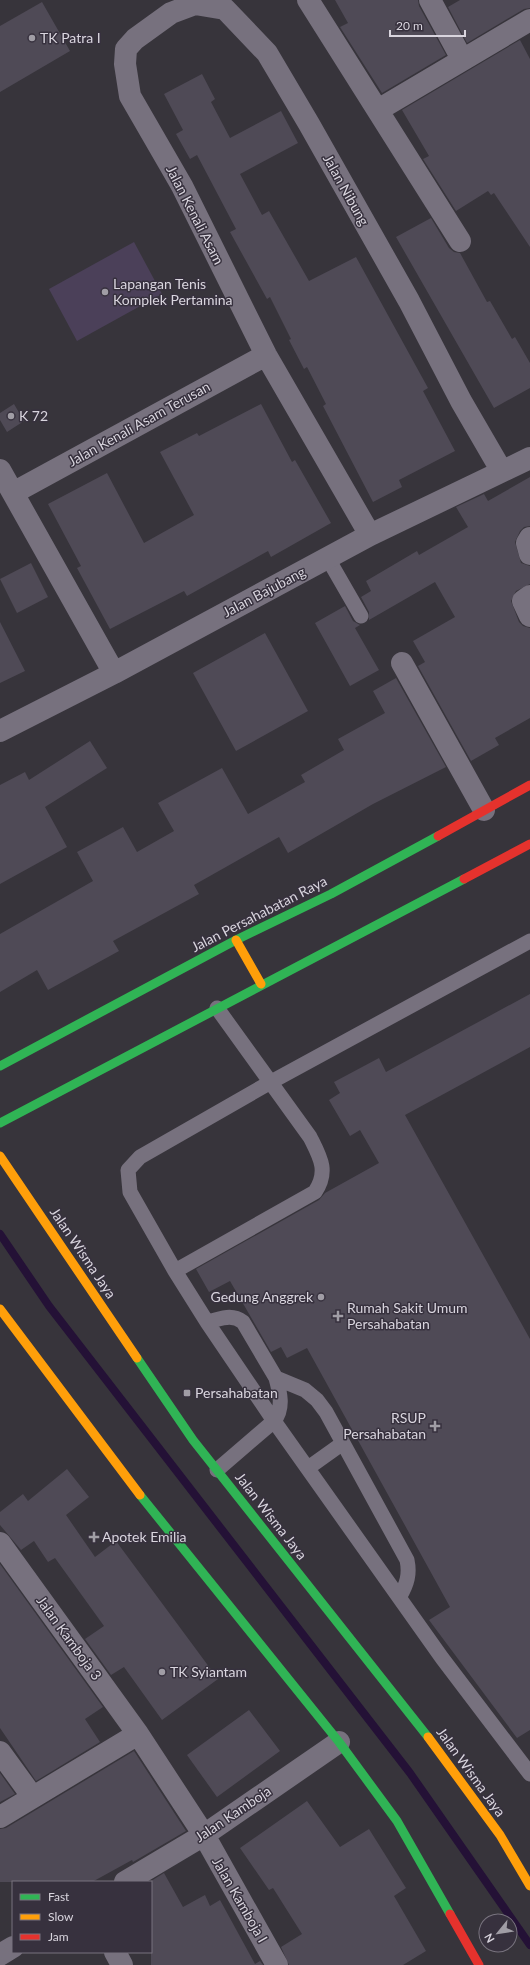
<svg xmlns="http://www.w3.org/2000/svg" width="530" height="1965" viewBox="0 0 530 1965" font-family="Lato,sans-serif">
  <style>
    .green { fill: #4b4059 }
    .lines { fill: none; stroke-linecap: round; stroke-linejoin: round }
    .stream { stroke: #241136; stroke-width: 8 }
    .building { fill: #4f4a56 }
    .lane { stroke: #77717e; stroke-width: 15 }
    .street { stroke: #77717e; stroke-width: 22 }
    .fast { stroke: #30b455; stroke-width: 9 }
    .slow { stroke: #ff9f0a; stroke-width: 9 }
    .jam { stroke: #e5322d; stroke-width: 9 }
    .poi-dot { fill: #a09da5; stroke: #37313e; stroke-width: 1.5 }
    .labels { text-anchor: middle; stroke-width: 3; stroke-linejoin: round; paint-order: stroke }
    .poi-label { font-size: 14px; fill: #d9d5de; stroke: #37313e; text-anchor: start }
    .street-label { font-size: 14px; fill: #d9d5de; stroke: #37313e }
  </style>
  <rect width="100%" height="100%" fill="#37343b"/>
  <path class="green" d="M 134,242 L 162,294 L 77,341 L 49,289 Z"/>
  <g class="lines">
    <path class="stream" d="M 0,1234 L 49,1306 L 410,1773 L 530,1945"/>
  </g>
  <path class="building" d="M 335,0 L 418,0 L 419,6 L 446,55 L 382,93 L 340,27 L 348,23 Z
    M 460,0 L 530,0 L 530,8 L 524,9 L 467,43 L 448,7 Z
    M 42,2 L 70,51 L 0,92 L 0,26 Z
    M 520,40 L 530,59 L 530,247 L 494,193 L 491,195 L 488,191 L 456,211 L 423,159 L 429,156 L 402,110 Z
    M 202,74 L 215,99 L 211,102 L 230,138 L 281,111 L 298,143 L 240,174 L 262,215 L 269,211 L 309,281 L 356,257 L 428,388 L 423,391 L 455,451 L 399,480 L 402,487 L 373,502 L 323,406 L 326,404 L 307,367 L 304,369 L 289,340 L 291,339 L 270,297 L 267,299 L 230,232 L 236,229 L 197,155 L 190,159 L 176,134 L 183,130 L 164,94 Z
    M 431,218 L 449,248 L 454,252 L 460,253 L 487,302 L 490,301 L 512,339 L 515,337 L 530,363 L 530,388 L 494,408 L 396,237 Z
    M 14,404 L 24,421 L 7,432 L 0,420 L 0,413 Z
    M 261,404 L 292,462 L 295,460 L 331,523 L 271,557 L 268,551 L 187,596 L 184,591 L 110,629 L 77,568 L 81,566 L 48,504 L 107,473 L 144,543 L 194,515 L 160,452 L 197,433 L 199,436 Z
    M 530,477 L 530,526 L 524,527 L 520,531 L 515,542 L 521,563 L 530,566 L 530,584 L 516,591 L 511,601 L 519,622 L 523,626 L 530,628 L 530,718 L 495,738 L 499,745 L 471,761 L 418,666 L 425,662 L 413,641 L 455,617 L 435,582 L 369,620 L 369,612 L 361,597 L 371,591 L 366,581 L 417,551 L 419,555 L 468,527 L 456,507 L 484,494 L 488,501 Z
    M 31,563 L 48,597 L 17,613 L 0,579 Z
    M 345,606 L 353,621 L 360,625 L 355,628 L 379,670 L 350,686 L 315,623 Z
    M 0,622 L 25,671 L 0,683 Z
    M 265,633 L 308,711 L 236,751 L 193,673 Z
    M 396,678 L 446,767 L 373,804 L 288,853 L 279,837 L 194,885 L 199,894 L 113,941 L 119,951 L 48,990 L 37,970 L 0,992 L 0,934 L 93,881 L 77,852 L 123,827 L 137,852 L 174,831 L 158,803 L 222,768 L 248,814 L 305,782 L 301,775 L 344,750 L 338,739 L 385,713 L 373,691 Z
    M 90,741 L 107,768 L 45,807 L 67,847 L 0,884 L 0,785 L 25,772 L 29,780 Z
    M 530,994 L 530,1047 L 405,1115 L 530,1339 L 530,1730 L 517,1738 L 429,1620 L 450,1607 L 307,1348 L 287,1358 L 281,1347 L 271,1352 L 230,1281 L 209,1292 L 196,1269 L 319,1200 L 325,1193 L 379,1163 L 360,1130 L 350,1136 L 329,1100 L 340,1093 L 334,1082 L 379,1058 L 386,1072 Z
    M 67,1469 L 89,1497 L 66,1515 L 95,1557 L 116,1541 L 218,1679 L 162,1720 L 124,1667 L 111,1675 L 85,1639 L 104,1626 L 55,1558 L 48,1562 L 34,1541 L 21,1550 L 0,1525 L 0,1512 L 23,1494 L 28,1501 Z
    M 0,1564 L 103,1707 L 85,1719 L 100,1742 L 36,1781 L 0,1728 Z
    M 249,1710 L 280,1751 L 217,1797 L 187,1755 Z
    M 134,1751 L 186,1831 L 133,1862 L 132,1860 L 92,1882 L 0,1882 L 0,1829 L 6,1828 Z
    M 0,1773 L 15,1794 L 0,1802 Z
    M 307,1801 L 340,1847 L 369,1829 L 406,1888 L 394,1896 L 426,1951 L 403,1965 L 289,1965 L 281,1947 L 302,1934 L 273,1888 L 269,1890 L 240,1848 Z
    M 164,1873 L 183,1907 L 205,1895 L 210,1906 L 220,1900 L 255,1964 L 260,1961 L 263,1965 L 151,1965 L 151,1881 Z"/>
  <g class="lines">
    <path class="lane" d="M 327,557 L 361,616
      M 530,941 L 271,1082 L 140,1157 L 128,1170 L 130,1192 L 175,1271 L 207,1322 L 274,1421 L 442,1658 L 530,1774
      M 175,1271 L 315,1192 C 329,1171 320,1157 310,1137 L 217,1008
      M 207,1322 C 221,1319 231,1313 243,1322 L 276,1378 L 305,1390 L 317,1400 L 326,1412 L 407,1560 C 410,1574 407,1584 400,1596
      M 308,1468 L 343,1443
      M 217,1470 L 274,1421 C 284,1408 280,1393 276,1378"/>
    <path class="street" d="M 308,0 L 460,241
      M 430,0 L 462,59
      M 378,110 L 530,20
      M 0,470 L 114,673
      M 13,493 L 266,355
      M 370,535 L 266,355 L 182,186 L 130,96 L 125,64 L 126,49 L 135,39 L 171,13 L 195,4 L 225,9 L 267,53 L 309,124 L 409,301 L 461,401 L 501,470
      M 530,538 L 527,543 L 530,554
      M 530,596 L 523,601 L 530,616
      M 402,663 L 484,810
      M 0,731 L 114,673 L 370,535 L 530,458
      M 0,1543 L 138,1734 L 204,1835 L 277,1965
      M 0,1752 L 32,1796
      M 0,1817 L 138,1734
      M 125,1882 L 204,1835 L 339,1742
      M 115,1952 L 122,1965
      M 0,1955 L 13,1947"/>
    <path class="fast" d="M 0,1066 L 236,940 L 331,894 L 438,836
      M 0,1123 L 464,879
      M 137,1358 L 193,1440 L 428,1737
      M 140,1495 L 339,1742 L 397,1821 L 450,1914"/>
    <path class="slow" d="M 236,940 L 261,984
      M 0,1156 L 137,1358
      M 0,1309 L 140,1495
      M 428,1737 L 500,1835 L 530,1886"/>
    <path class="jam" d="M 438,836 L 530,785
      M 464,879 L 530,844
      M 450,1914 L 479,1965"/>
  </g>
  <g class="poi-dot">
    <circle cx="32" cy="38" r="4"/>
    <circle cx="105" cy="292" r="4"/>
    <circle cx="11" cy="416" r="4"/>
    <circle cx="321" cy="1297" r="4"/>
    <path d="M336 1310h4v4h4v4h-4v4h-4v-4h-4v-4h4z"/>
    <rect x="183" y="1389" width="8" height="8" rx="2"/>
    <path d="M433 1420h4v4h4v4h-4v4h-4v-4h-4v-4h4z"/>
    <path d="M92 1531h4v4h4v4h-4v4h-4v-4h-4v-4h4z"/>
    <circle cx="162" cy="1672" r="4"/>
  </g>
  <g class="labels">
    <g class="poi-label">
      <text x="40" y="43">TK Patra I</text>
      <text x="113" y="289">Lapangan Tenis<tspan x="113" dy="16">Komplek Pertamina</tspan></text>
      <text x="19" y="421">K 72</text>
      <text x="313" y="1302" text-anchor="end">Gedung Anggrek</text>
      <text x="347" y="1313">Rumah Sakit Umum<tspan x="347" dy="16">Persahabatan</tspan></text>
      <text x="195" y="1398">Persahabatan</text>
      <text x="426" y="1423" text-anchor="end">RSUP<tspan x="426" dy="16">Persahabatan</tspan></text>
      <text x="102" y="1542">Apotek Emilia</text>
      <text x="170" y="1677">TK Syiantam</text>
    </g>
    <g class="street-label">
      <text transform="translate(346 190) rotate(61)" y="5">Jalan Nibung</text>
      <text transform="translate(195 215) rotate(63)" y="5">Jalan Kenali Asam</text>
      <text transform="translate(139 424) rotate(-29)" y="5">Jalan Kenali Asam Terusan</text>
      <text transform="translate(264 592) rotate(-28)" y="5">Jalan Bajubang</text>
      <text transform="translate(259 914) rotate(-27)" y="5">Jalan Persahabatan Raya</text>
      <text transform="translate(83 1253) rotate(56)" y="5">Jalan Wisma Jaya</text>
      <text transform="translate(271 1516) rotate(52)" y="5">Jalan Wisma Jaya</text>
      <text transform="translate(69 1638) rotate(54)" y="5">Jalan Kamboja 3</text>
      <text transform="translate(471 1772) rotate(54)" y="5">Jalan Wisma Jaya</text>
      <text transform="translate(233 1814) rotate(-34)" y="5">Jalan Kamboja</text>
      <text transform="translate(240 1900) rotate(60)" y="5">Jalan Kamboja I</text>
    </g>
  </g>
  <rect x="12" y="1881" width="140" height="72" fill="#37313e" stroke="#78737e"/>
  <rect x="20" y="1894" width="20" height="6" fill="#30b455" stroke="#78737e"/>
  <text x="48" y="1901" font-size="12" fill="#d9d5de">Fast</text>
  <rect x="20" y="1914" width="20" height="6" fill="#ff9f0a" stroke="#78737e"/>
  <text x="48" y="1921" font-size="12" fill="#d9d5de">Slow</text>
  <rect x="20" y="1934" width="20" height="6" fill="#e5322d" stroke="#78737e"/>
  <text x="48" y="1941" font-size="12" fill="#d9d5de">Jam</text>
  <g transform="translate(498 1933) rotate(240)"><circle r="19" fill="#37313e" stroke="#78737e"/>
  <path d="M0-3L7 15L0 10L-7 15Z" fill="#a09da5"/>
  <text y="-6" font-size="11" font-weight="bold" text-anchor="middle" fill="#d9d5de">N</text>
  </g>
  <path d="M390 30v6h75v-6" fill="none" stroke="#d9d5de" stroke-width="2"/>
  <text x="396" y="30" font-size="12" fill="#d9d5de" stroke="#37313e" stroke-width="3" paint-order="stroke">20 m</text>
</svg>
